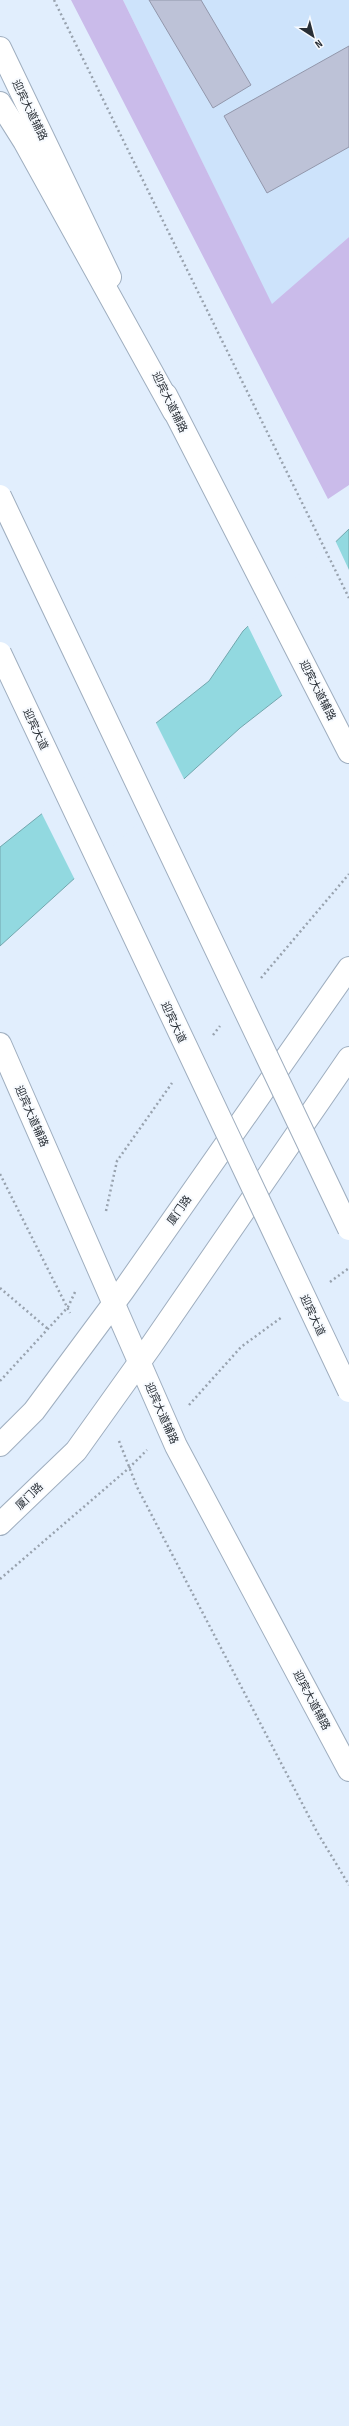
<svg xmlns="http://www.w3.org/2000/svg" width="349" height="2426" viewBox="0 0 349 2426" font-family="'Sofia Sans Condensed','Noto Sans SC',sans-serif">
  <style>
    .built { fill: #cde3fb }
    .green { fill: #cabbea }
    .water { fill: #92d9e0; stroke: #72a6ad }
    .pier { fill: #e1eefd }
    .building { fill: #bdc2d7; stroke: #9297ab }
    .lines { fill: none; stroke-linecap: round; stroke-linejoin: round }
    .secondary-casing { stroke: #9faebf; stroke-width: 24 }
    .primary-casing { stroke: #9faebf; stroke-width: 24 }
    .highway-casing { stroke: #9faebf; stroke-width: 24 }
    .path { stroke: #98a2ae; stroke-width: 2.5; stroke-dasharray: 2 3; stroke-linecap: butt }
    .secondary { stroke: #fff; stroke-width: 22 }
    .primary { stroke: #fff; stroke-width: 22 }
    .highway { stroke: #fff; stroke-width: 22 }
    .highway-bridge-casing { stroke: #9faebf; stroke-width: 24; stroke-linecap: butt }
    .highway-bridge { stroke: #fff; stroke-width: 22 }
    .labels { text-anchor: middle; stroke-width: 4; stroke-linejoin: round; paint-order: stroke }
    .street-label { font-size: 11px; fill: #292f36; stroke: #f7fafe }
  </style>
  <rect width="100%" height="100%" fill="#e1eefd"/>
  <path class="built" d="M 123,0 L 349,0 L 349,237 L 272,305 Z"/>
  <path class="green" d="M 71,0 L 123,0 L 272,304 L 349,237 L 349,485 L 328,499 Z"/>
  <path class="water" d="M 349,529 L 349,643 L 240,728 L 0,946 L 0,847 L 209,681 L 243,631 Z"/>
  <path class="pier" d="M 335,540 L 349,570 L 349,645 L 283,697 L 247,624 Z
    M 155,721 L 185,781 L 75,880 L 41,812 Z"/>
  <path class="building" d="M 149,0 L 201,0 L 251,85 L 213,108 Z
    M 349,46 L 349,147 L 267,193 L 224,116 Z"/>
  <g class="lines">
    <g class="secondary-casing">
      <path id="secondary" d="M 0,1445 L 34,1411 L 123,1291 L 349,968
        M 0,1524 L 76,1451 L 151,1346 L 349,1058"/>
    </g>
    <g class="primary-casing">
      <path id="primary" d="M 0,48 L 110,277
        M 166,395 L 349,752
        M 0,1044 L 176,1446 L 349,1770"/>
    </g>
    <g class="highway-casing">
      <path id="highway" d="M 0,103 L 24,141 L 174,412"/>
    </g>
    <path class="path" d="M 54,0 L 349,598
      M 261,978 L 349,874
      M 213,1035 L 220,1026
      M 0,1174 L 70,1313
      M 106,1211 L 117,1161 L 172,1083
      M 330,1282 L 349,1268
      M 0,1288 L 48,1329
      M 0,1381 L 68,1307 L 76,1290
      M 189,1405 L 241,1347 L 282,1317
      M 119,1441 L 137,1487 L 317,1832 L 349,1885
      M 0,1579 L 129,1468 L 147,1450"/>
    <use href="#secondary" class="secondary"/>
    <use href="#primary" class="primary"/>
    <use href="#highway" class="highway"/>
    <g class="highway-bridge-casing">
      <path id="highway-bridge" d="M 0,496 L 349,1229
        M 0,653 L 349,1391"/>
    </g>
    <use href="#highway-bridge" class="highway-bridge"/>
  </g>
  <g class="labels">
    <g class="street-label">
      <text transform="translate(30 110) rotate(64)" y="4">迎宾大道辅路</text>
      <text transform="translate(170 402) rotate(64)" y="4">迎宾大道辅路</text>
      <text transform="translate(318 690) rotate(63)" y="4">迎宾大道辅路</text>
      <text transform="translate(36 729) rotate(65)" y="4">迎宾大道</text>
      <text transform="translate(174 1022) rotate(65)" y="4">迎宾大道</text>
      <text transform="translate(32 1116) rotate(66)" y="4">迎宾大道辅路</text>
      <text transform="translate(179 1210) rotate(-55)" y="4">厦门路</text>
      <text transform="translate(313 1315) rotate(65)" y="4">迎宾大道</text>
      <text transform="translate(162 1413) rotate(66)" y="4">迎宾大道辅路</text>
      <text transform="translate(29 1496) rotate(-44)" y="4">厦门路</text>
      <text transform="translate(312 1700) rotate(62)" y="4">迎宾大道辅路</text>
    </g>
  </g>
  <g transform="translate(313 36) rotate(144)" stroke="#f7fafe" stroke-width="3" paint-order="stroke">
  <path d="M0-3L7 15L0 10L-7 15Z" fill="#292f36"/>
  <text y="-6" font-size="11" font-weight="bold" text-anchor="middle" fill="#292f36">N</text>
  </g>
</svg>
